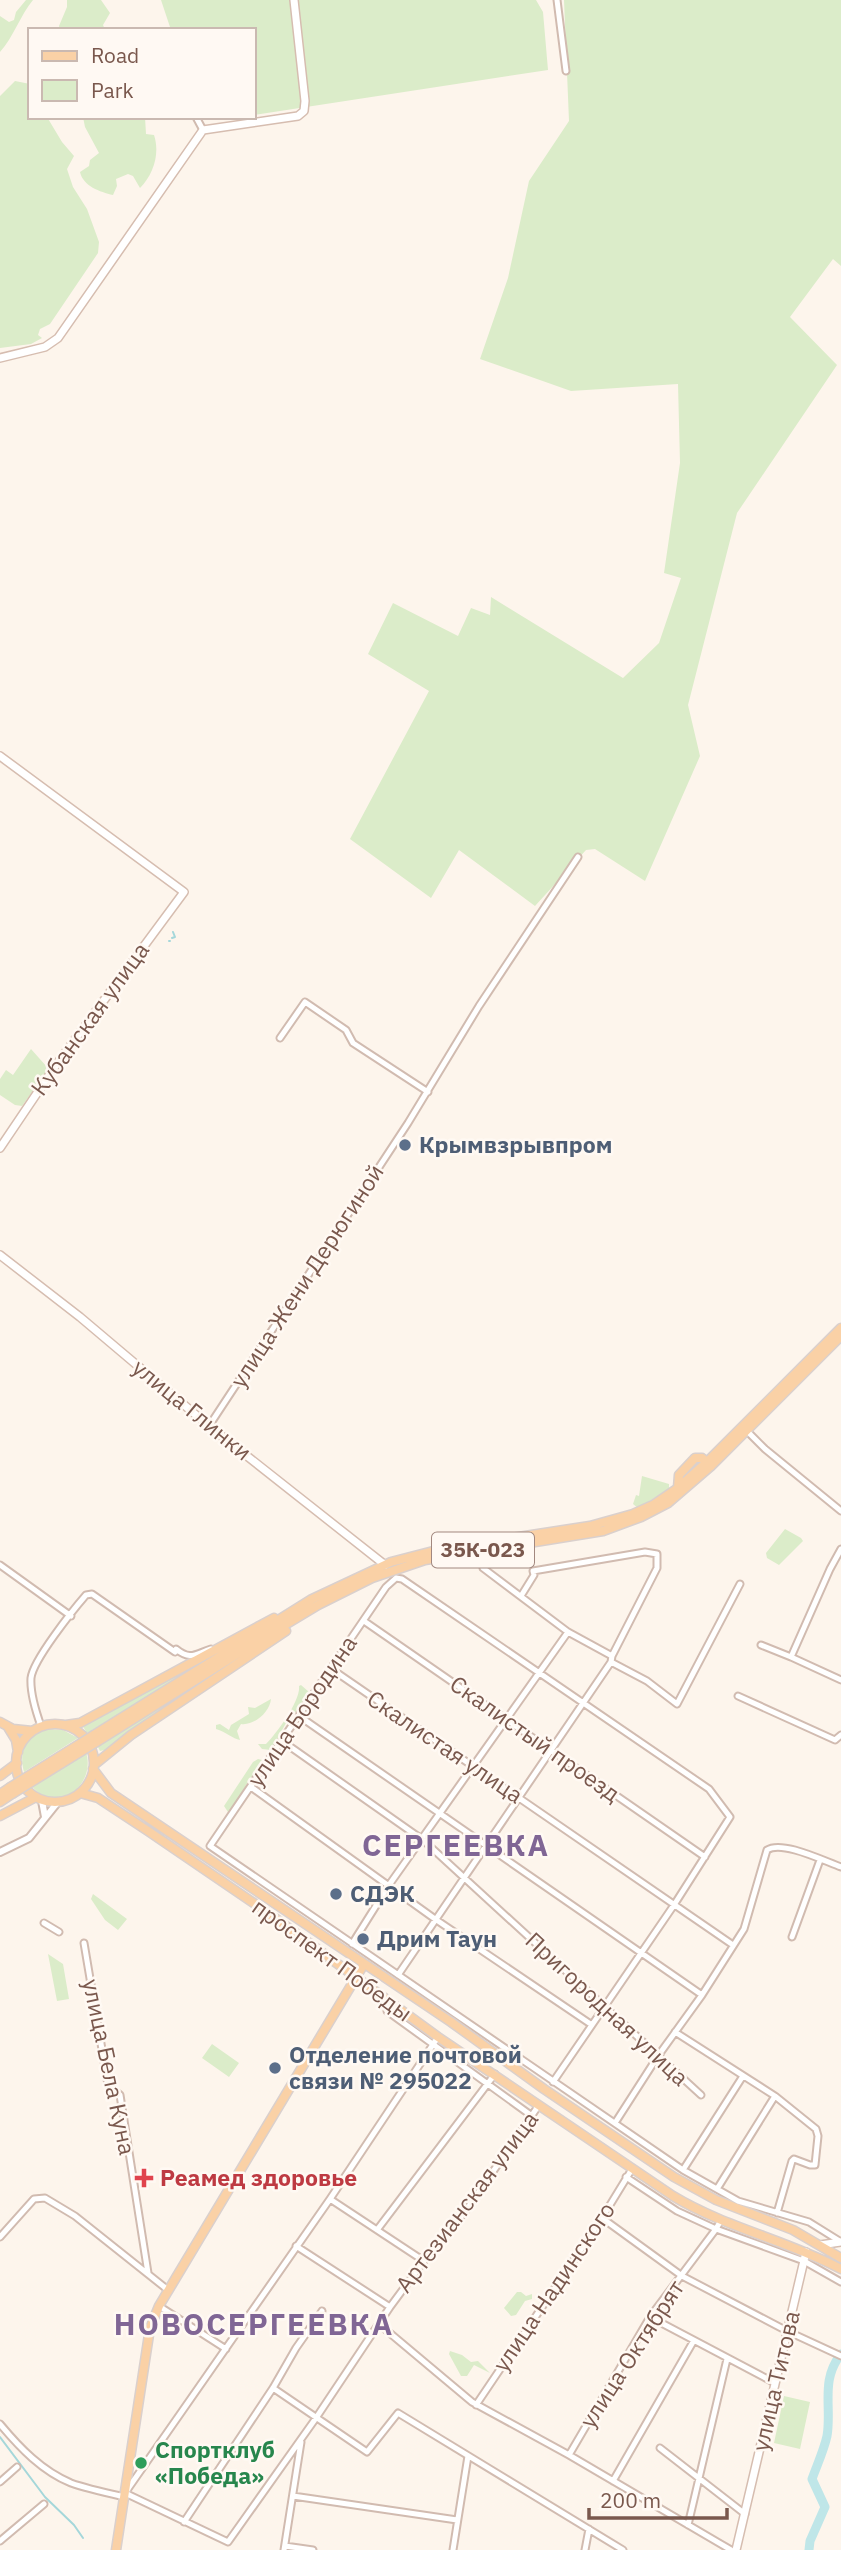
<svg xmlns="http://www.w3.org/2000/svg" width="841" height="2550" viewBox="0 0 841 2550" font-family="'IBM Plex Sans',sans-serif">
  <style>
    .green { fill: #dbecc9 }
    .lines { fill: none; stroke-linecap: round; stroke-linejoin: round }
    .stream { stroke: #a5d7da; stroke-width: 2 }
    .river { stroke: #bfe6e8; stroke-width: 9 }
    .minor-casing { stroke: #d1bbb0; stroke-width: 9 }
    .tertiary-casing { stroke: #d1bbb0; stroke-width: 10 }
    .secondary-casing { stroke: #d6bdb0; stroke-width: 10 }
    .primary-casing { stroke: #dad0cd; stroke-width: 11 }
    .minor { stroke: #fff; stroke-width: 5 }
    .tertiary { stroke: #fff; stroke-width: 6 }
    .secondary { stroke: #fff; stroke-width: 7 }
    .primary { stroke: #fad1a6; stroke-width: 8 }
    .primary-bridge-casing { stroke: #dad0cd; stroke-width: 11; stroke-linecap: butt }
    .primary-bridge { stroke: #fad1a6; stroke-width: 8 }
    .service-dot { fill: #5c6f8a; stroke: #fff9f3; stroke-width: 2.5 }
    .health-dot { fill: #e0444e; stroke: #fff9f3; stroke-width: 2.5 }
    .leisure-dot { fill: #2e9e5b; stroke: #fff9f3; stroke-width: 2.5 }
    .labels { text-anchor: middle; stroke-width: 5; stroke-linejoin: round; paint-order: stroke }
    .shield { fill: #fff9f3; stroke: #a2887f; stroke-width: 2 }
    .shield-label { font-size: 21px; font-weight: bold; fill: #7a584d }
    .street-label { font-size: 23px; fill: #7a584d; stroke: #fff9f3 }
    .service-label { font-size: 23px; font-weight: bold; fill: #4e5e75; stroke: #fff9f3; text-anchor: start }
    .health-label { font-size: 23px; font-weight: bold; fill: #be3a42; stroke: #fff9f3; text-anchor: start }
    .leisure-label { font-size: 23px; font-weight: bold; fill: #27864d; stroke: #fff9f3; text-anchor: start }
    .district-label { font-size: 30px; font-weight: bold; letter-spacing: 2px; fill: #806695; stroke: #fff9f3 }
  </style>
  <rect width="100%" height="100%" fill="#fdf5ec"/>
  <path class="green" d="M 26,0 L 33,0 C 21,14 13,38 0,52 L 0,16 L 9,22 L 14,20 L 16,12 Z
    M 67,0 L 101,0 L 110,13 L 103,25 L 105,30 L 60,30 L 59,26 L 67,7 Z
    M 161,0 L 536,0 L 543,12 L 548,70 L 254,115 L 254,30 L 171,30 Z
    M 564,0 L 841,0 L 841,266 L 833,259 L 790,317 L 837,365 L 737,513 L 688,705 L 700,756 L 645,881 L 595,849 L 586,850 L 535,906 L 459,850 L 431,898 L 350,839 L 429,691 L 368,654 L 393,603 L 458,636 L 471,608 L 490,615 L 491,597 L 623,678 L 659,643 L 681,578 L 664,573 L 680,463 L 678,384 L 571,391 L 480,359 L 508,278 L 529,181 L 569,121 Z
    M 15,81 L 30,84 L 30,117 L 47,117 L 62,142 L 74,156 L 67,169 L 73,187 L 87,209 L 99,242 L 98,253 L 50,324 L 40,329 L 38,335 L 42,338 L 31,344 L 0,348 L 0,96 Z
    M 83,117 L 145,117 L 146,134 L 154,135 C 160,153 154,174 140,188 L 133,176 L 128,174 L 116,179 L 117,186 L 113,195 C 100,192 83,186 80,172 L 89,166 L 90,160 L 99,153 L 85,127 Z
    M 31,1049 L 47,1067 L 47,1071 L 22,1106 L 15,1105 L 0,1095 L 0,1079 L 6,1070 L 13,1075 Z
    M 642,1476 L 669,1484 L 669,1489 L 638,1508 L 633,1504 L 636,1495 L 639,1496 Z
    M 785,1529 L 801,1538 L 803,1541 L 779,1565 L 767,1558 L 766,1553 Z
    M 243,1638 L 89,1732 L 87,1733 L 82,1725 Z
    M 250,1649 L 251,1651 L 109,1749 L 100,1751 L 97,1745 Z
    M 301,1685 L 309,1692 L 299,1711 L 291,1715 L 290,1720 L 286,1723 L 271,1750 L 262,1749 L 258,1744 L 266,1744 C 277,1733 301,1700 299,1686 Z
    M 271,1699 C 270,1712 254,1726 241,1724 L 237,1731 L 240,1740 C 233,1739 226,1732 216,1729 L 216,1725 L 220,1724 L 229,1730 L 231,1725 L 249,1714 L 248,1707 L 255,1708 Z
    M 48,1729 L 63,1730 L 78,1738 L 24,1772 C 18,1751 27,1735 48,1729 Z
    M 86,1752 C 97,1787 54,1816 31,1785 Z
    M 258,1759 L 262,1760 L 263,1763 L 246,1785 L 232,1811 L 228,1812 L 224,1806 L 253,1762 Z
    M 93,1894 L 127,1919 L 118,1930 L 105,1920 L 91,1899 Z
    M 48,1954 L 63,1964 L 69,1999 L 57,2001 Z
    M 212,2044 L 239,2063 L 229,2077 L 202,2058 Z
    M 517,2292 L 521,2292 L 526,2296 L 532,2294 L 532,2299 L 525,2301 L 516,2315 L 511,2316 L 504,2308 Z
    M 450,2351 L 462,2355 L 471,2362 L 478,2361 L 490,2373 L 474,2365 L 467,2376 L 461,2376 L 449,2354 Z
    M 784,2396 L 810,2402 L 800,2449 L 774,2443 Z"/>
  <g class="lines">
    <path class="stream" d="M 172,938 L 175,937 L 173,932
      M 169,941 L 170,941
      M 0,2437 L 45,2497 L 74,2525 L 83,2538"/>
    <path class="river" d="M 809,2550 L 810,2541 L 825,2507 L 812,2479 C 817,2465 824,2450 827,2436 C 832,2408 820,2380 841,2354"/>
    <g class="minor-casing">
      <path id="minor" d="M 557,0 L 566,71
        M 196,117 L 203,130
        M 280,1038 L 305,1002 L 346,1030 L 353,1043 L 428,1092
        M 209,1426 L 408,1123 L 479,1006 L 578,857
        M 746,1430 L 765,1449 L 841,1511
        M 841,1549 L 830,1569 L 791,1657 L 841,1680
        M 0,1565 L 71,1616
        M 483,1568 L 568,1632 L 612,1656 L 611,1662 L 647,1681 L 677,1704 L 740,1584
        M 521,1596 L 534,1575 L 533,1571 L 645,1552 L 657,1554 L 657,1568 L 612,1656
        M 364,1621 L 705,1857
        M 761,1645 L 791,1657
        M 330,1668 L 733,1945
        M 738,1696 L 835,1740 L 841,1735
        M 299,1716 L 702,1995
        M 41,1726 C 36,1712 30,1693 31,1678 C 33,1660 73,1610 86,1595 L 92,1594 L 175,1652 L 176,1649 C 191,1661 195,1654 211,1649
        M 282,1741 L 423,1840 L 701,2095
        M 251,1787 L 435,1919 L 592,2025
        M 44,1923 L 59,1932
        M 792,1937 L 820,1860
        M 84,1943 L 108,2085 L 120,2095 L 148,2273
        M 352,1944 L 389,1885 L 568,1632
        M 398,1975 L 611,1662
        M 387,2011 L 532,2116
        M 675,2032 L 775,2096 L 816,2129 L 818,2136 L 815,2165 L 810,2165 L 794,2159 L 792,2161 L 777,2213
        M 438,2037 L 330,2199 L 125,2493 L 228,2542 L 316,2418 L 390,2307 L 435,2246 L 465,2212 L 539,2105
        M 553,2082 L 674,1905 L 730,1817 L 709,1789 L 402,1579 L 396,1578 L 386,1587 L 210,1846 L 683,2170 L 738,2201 L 809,2222 L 841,2242
        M 615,2123 L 658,2056 L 702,1995 L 744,1929 L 767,1850 C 782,1840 824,1861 841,1867
        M 683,2170 L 743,2076
        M 626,2177 L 677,2211 L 716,2229 L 804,2261 L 841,2282
        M 717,2189 L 775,2096
        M 330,2199 L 424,2261
        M 602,2218 L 682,2276 L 787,2331 L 841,2356
        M 377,2230 L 495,2074
        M 0,2237 L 34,2199 L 45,2198 L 75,2216 L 168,2290
        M 296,2246 L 390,2307
        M 159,2306 L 226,2349
        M 650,2317 L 775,2383
        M 379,2324 L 472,2402 L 569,2455 L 731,2550
        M 273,2388 L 367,2452 L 398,2413 L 623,2550
        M 476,2405 L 602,2218 L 632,2169
        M 0,2424 C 20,2448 42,2471 71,2483 C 88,2489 107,2493 125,2497
        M 660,2448 L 745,2514
        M 569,2455 L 650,2317 L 716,2229 L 721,2220
        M 613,2481 L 693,2342
        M 0,2482 L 17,2467
        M 293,2496 L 457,2520
        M 184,2522 L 273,2388 L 296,2348 L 322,2311
        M 688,2525 L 727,2359
        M 0,2541 L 44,2504
        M 285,2546 L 313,2550
        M 284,2550 L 301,2442
        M 453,2550 L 468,2456
        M 585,2550 L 589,2529"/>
    </g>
    <g class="tertiary-casing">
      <path id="tertiary" d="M 42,1801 L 45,1817
        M 0,1852 L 29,1838 L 57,1803"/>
    </g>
    <g class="secondary-casing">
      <path id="secondary" d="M 0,358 L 45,347 L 58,338 L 203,130 L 298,116 L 304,111 L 305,101 L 294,0
        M 0,756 L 184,892 L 56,1065 L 0,1148
        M 0,1255 L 80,1317 L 209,1426 L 385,1565
        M 820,2245 L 841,2242
        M 736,2550 L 806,2252"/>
    </g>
    <g class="primary-casing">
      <path id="primary" d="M 678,1488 L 679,1475 L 695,1458 L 702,1458 L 711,1466
        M 0,1722 L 13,1729 L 32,1731
        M16 1763a39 39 0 1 1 78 0a39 39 0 1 1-78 0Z
        M 66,1725 L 80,1723 L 274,1618
        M 8,1727 L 16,1740 L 18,1752
        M 94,1735 L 312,1599 L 391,1562 L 445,1548 L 590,1526 L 633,1514 L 653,1505 L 678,1488 L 707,1462 L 841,1328
        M 98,1741 L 253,1644 L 318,1605 L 372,1578 L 425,1560 L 603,1531 L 641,1517 L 668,1503 L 711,1466 L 841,1336
        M 94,1765 L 131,1735 L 286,1631
        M 93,1769 L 111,1793 L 451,2022 L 544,2089 L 674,2177 L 716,2200 L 793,2230 L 841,2258
        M 0,1776 L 17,1763
        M 80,1793 L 98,1798 L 148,1831 L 261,1908 L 438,2037 L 673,2196 C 726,2228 787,2240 841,2269
        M 0,1794 L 9,1788
        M 0,1802 L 12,1794
        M 0,1816 L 36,1797
        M 116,2550 L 150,2328 L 159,2306 L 364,1964"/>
    </g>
    <use href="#minor" class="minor"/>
    <use href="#tertiary" class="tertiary"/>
    <use href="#secondary" class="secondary"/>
    <use href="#primary" class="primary"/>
    <g class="primary-bridge-casing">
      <path id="primary-bridge" d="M 9,1788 L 94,1735
        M 12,1794 L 98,1741"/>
    </g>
    <use href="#primary-bridge" class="primary-bridge"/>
  </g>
  <g class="service-dot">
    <circle cx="405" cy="1145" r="7"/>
    <circle cx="336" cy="1894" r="7"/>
    <circle cx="363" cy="1939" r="7"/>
    <circle cx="275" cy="2068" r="7"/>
  </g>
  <path class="health-dot" d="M140.5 2167.5h7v7h7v7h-7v7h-7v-7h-7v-7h7z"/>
  <circle class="leisure-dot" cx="141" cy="2463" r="7"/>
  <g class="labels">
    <rect class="shield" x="432" y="1532.5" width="102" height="35" rx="5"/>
    <g class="shield-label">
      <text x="483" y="1557">35К-023</text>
    </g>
    <g class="street-label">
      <text transform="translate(90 1019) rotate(-54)" y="8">Кубанская улица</text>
      <text transform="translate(307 1276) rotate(-57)" y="8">улица Жени Дерюгиной</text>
      <text transform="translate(192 1410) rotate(39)" y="8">улица Глинки</text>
      <text transform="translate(302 1711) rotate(-56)" y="8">улица Бородина</text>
      <text transform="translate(535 1739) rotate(35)" y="8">Скалистый проезд</text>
      <text transform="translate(445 1747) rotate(34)" y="8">Скалистая улица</text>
      <text transform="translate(332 1960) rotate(36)" y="8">проспект Победы</text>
      <text transform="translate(607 2009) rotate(43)" y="8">Пригородная улица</text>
      <text transform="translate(109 2067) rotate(78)" y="8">улица Бела Куна</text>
      <text transform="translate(467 2202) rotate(-53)" y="8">Артезианская улица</text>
      <text transform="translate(554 2287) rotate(-56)" y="8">улица Надинского</text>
      <text transform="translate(632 2354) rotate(-57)" y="8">улица Октябрят</text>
      <text transform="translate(776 2381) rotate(-77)" y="8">улица Титова</text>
    </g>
    <g class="service-label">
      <text x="419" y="1153">Крымвзрывпром</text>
      <text x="350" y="1902">СДЭК</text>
      <text x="377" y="1947">Дрим Таун</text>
      <text x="289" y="2063">Отделение почтовой<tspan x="289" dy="26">связи № 295022</tspan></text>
    </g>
    <g class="health-label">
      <text x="160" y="2186">Реамед здоровье</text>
    </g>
    <g class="leisure-label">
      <text x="155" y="2458">Спортклуб<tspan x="155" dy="26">«Победа»</tspan></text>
    </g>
    <g class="district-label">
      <text x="456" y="1856">СЕРГЕЕВКА</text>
      <text x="254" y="2335">НОВОСЕРГЕЕВКА</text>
    </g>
  </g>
  <rect x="28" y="28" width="228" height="91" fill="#fff9f3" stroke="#cab9b1" stroke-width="2"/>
  <rect x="42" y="51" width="35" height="10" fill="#fad1a6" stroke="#cab9b1" stroke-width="2"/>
  <text x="91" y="63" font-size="21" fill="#7a584d">Road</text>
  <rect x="42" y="80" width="35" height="21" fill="#dbecc9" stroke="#cab9b1" stroke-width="2"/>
  <text x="91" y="98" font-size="21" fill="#7a584d">Park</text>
  <path d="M589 2508v10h138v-10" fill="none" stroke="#7a584d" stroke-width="3.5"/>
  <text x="600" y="2508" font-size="21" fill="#7a584d" stroke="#fff9f3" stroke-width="5" paint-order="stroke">200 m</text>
</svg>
